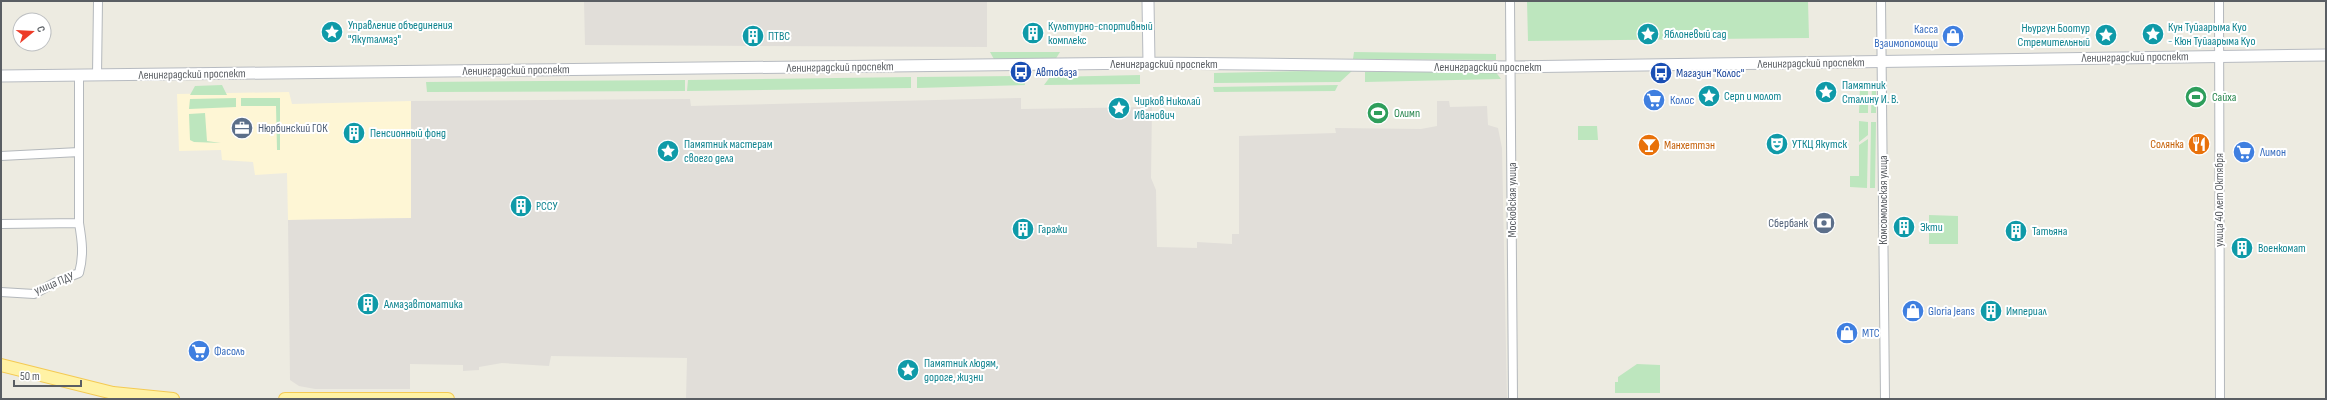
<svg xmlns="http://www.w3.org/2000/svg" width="2327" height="400" viewBox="0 0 2327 400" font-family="'Sofia Sans Condensed',sans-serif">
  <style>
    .commercial { fill: #fef6d5 }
    .industrial { fill: #e1ded9 }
    .green { fill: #bde6be }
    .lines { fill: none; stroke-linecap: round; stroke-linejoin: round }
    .street-casing { stroke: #b4b8bc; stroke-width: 10 }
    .secondary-casing { stroke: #b7bbc1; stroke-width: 13 }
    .primary-casing { stroke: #f4ca53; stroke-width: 14 }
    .street { stroke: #fff; stroke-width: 8 }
    .secondary { stroke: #fff; stroke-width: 11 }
    .primary { stroke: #fff2a5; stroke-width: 12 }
    .labels { text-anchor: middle; stroke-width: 4; stroke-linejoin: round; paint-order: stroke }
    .culture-label { font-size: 12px; fill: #0d838f; stroke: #fff; text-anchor: start }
    .shop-label { font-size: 12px; fill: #366cbe; stroke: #fff; text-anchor: start }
    .street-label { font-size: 12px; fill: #5a5e63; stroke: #fff }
    .transit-label { font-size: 12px; fill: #164399; stroke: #fff; text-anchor: start }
    .leisure-label { font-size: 12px; fill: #27864d; stroke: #fff; text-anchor: start }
    .service-label { font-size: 12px; fill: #4e5e75; stroke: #fff; text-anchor: start }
    .food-label { font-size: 12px; fill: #c56008; stroke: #fff; text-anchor: end }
  </style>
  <rect width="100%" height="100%" fill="#edebe1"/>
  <path class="commercial" d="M 289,92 L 292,104 L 411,101 L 411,218 L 288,220 L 287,173 L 255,175 L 253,162 L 222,160 L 221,150 L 179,151 L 177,94 Z"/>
  <path class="industrial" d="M 584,1 L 987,1 L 987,47 L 585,45 Z
    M 1021,98 L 1021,109 L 1152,107 L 1151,178 L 1156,190 L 1157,247 L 1197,248 L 1197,242 L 1232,244 L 1232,234 L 1239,234 L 1239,136 L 1336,133 L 1335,128 L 1421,129 L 1437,126 L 1437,101 L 1449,101 L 1450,107 L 1487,106 L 1488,125 L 1498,128 L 1502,148 L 1507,399 L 686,399 L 687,358 L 551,356 L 549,366 L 502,363 L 479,367 L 479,370 L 463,371 L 463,365 L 410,364 L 410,389 L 315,389 L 299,386 L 290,380 L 288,220 L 411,218 L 411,101 L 690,99 L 691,106 Z"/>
  <path class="green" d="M 1527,1 L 1808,1 L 1809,38 L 1528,41 Z
    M 990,52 L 1060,52 L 1055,60 L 995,61 Z
    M 1354,52 L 1496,54 L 1496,60 L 1353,59 Z
    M 1353,70 L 1340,82 L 1214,83 L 1214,73 Z
    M 1495,71 L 1501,79 L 1365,82 L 1365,72 Z
    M 1140,75 L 1140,84 L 1044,85 L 1050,77 Z
    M 1016,76 L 1023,78 L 1025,85 L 917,88 L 917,77 Z
    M 911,77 L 911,88 L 687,91 L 688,80 Z
    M 685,80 L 685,91 L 427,92 L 426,82 Z
    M 222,85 L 227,95 L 190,95 L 195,86 Z
    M 1338,85 L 1335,91 L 1214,92 L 1213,87 Z
    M 1860,86 L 1868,86 L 1868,113 L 1859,113 Z
    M 1872,86 L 1876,86 L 1876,113 L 1871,113 Z
    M 236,98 L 236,107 L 189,109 L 190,99 Z
    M 241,98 L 280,98 L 280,150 L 277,150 L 276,106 L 241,106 Z
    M 205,113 L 207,141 L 221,143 L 194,142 L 190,140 L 189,114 Z
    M 1859,121 L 1868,122 L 1868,135 L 1859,142 Z
    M 1871,122 L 1876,122 L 1875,188 L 1870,188 Z
    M 1578,126 L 1597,126 L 1598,140 L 1578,140 Z
    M 1868,139 L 1867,188 L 1850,187 L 1850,176 L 1859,176 L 1859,145 Z
    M 1929,215 L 1958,216 L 1958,244 L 1929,244 Z
    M 1637,364 L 1660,365 L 1660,393 L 1615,393 L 1615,382 L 1618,382 L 1618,377 Z"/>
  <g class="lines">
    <g class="street-casing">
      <path id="street" d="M 1510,1 L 1513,399
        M 1881,1 L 1885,399
        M 2219,1 L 2220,399
        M 97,75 L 98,1
        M 1,156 L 79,152
        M 1,224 L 79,223
        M 1,292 L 34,294 L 56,282 L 79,273 C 84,255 82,241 79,223 L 79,75"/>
    </g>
    <g class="secondary-casing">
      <path id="secondary" d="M 1148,1 L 1149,63
        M 1,76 L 1149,63 L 1510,67 L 2326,55"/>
    </g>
    <g class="primary-casing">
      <path id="primary" d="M 1,365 L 113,393 L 173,399
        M 285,399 L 448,399"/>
    </g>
    <use href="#street" class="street"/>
    <use href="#secondary" class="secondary"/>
    <use href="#primary" class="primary"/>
  </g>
  <defs>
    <g id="sight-disc" transform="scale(1.15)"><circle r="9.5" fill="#0f9aa8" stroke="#fff"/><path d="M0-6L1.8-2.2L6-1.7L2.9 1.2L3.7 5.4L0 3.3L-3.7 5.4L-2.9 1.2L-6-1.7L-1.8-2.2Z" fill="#fff"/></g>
    <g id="building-disc" transform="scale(1.15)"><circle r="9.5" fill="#0f9aa8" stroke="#fff"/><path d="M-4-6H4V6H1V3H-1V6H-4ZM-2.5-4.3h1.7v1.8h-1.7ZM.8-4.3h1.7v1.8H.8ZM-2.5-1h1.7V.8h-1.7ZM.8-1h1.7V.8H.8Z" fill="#fff"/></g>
    <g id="shop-disc" transform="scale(1.15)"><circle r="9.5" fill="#3f7fe0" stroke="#fff"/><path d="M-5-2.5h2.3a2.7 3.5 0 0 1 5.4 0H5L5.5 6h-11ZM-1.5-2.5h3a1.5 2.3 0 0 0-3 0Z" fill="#fff"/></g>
    <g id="bus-disc" transform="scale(1.15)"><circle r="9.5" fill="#1a4fb4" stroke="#fff"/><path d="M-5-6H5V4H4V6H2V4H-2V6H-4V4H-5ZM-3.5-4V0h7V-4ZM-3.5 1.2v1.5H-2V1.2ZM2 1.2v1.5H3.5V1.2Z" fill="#fff"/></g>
    <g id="stadium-disc" transform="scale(1.15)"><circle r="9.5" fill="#2e9e5b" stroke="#fff"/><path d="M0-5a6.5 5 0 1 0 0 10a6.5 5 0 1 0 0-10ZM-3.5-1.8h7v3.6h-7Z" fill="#fff"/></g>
    <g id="supermarket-disc" transform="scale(1.15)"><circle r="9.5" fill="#3f7fe0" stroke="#fff"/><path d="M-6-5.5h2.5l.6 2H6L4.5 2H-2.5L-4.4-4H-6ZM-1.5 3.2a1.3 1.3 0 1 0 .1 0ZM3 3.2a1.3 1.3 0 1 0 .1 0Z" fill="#fff"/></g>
    <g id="office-disc" transform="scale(1.15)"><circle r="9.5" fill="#5c6f8a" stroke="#fff"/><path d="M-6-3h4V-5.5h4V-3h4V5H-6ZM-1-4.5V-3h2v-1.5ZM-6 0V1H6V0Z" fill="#fff"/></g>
    <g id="theatre-disc" transform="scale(1.15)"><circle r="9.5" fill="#0f9aa8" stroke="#fff"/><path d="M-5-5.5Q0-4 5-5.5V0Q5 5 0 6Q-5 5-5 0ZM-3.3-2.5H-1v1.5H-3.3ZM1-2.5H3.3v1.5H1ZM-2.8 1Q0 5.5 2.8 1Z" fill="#fff"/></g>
    <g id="restaurant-disc" transform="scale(1.15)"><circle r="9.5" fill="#e8710a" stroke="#fff"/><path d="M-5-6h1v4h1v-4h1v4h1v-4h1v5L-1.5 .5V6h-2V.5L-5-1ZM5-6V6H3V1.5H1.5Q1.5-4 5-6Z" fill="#fff"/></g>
    <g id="bar-disc" transform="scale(1.15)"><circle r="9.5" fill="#e8710a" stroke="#fff"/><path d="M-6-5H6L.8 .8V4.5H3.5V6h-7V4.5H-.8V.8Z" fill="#fff"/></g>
    <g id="bank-disc" transform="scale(1.15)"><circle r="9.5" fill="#5c6f8a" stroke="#fff"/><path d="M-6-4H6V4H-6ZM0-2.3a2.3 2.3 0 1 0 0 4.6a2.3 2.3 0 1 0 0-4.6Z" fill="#fff"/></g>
  </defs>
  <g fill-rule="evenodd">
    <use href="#sight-disc" x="332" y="32"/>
    <use href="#building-disc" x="1033" y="33"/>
    <use href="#sight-disc" x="1648" y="34"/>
    <use href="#sight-disc" x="2153" y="34"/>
    <use href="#sight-disc" x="2106" y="35"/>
    <use href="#building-disc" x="753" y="36"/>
    <use href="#shop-disc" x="1953" y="36"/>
    <use href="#bus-disc" x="1021" y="72"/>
    <use href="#bus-disc" x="1661" y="73"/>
    <use href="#sight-disc" x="1826" y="92"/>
    <use href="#sight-disc" x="1709" y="96"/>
    <use href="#stadium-disc" x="2196" y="97"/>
    <use href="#supermarket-disc" x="1654" y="100"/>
    <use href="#sight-disc" x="1119" y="108"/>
    <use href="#stadium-disc" x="1378" y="113"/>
    <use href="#office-disc" x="242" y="128"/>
    <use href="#building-disc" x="354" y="133"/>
    <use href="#theatre-disc" x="1777" y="144"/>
    <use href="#restaurant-disc" x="2199" y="144"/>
    <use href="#bar-disc" x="1649" y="145"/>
    <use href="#sight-disc" x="668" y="151"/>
    <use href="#supermarket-disc" x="2244" y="152"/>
    <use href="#building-disc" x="521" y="206"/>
    <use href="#bank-disc" x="1824" y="223"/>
    <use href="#building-disc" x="1904" y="227"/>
    <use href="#building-disc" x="1023" y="229"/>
    <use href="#building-disc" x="2016" y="231"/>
    <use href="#building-disc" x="2242" y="248"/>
    <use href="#building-disc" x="368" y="304"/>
    <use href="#shop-disc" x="1913" y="311"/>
    <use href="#building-disc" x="1991" y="311"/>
    <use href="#shop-disc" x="1847" y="333"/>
    <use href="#supermarket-disc" x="199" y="351"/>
    <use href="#sight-disc" x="908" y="370"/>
  </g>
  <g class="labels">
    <g class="culture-label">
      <text x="348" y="29">Управление объединения<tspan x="348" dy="14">"Якуталмаз"</tspan></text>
      <text x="1048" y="30">Культурно-спортивный<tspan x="1048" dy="14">комплекс</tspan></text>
      <text x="2168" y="31">Кун Туйаарыма Куо<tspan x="2168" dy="14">- Кюн Туйаарыма Куо</tspan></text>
      <text x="2090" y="32" text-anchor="end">Ньургун Боотур<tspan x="2090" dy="14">Стремительный</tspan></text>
      <text x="1664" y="38">Яблоневый сад</text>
      <text x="768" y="40">ПТВС</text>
      <text x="1842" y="89">Памятник<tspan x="1842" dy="14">Сталину И. В.</tspan></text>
      <text x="1724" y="100">Серп и молот</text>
      <text x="1134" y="105">Чирков Николай<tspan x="1134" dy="14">Иванович</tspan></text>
      <text x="370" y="137">Пенсионный фонд</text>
      <text x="684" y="148">Памятник мастерам<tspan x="684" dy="14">своего дела</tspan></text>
      <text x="1792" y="148">УТКЦ Якутск</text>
      <text x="536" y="210">РССУ</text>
      <text x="1920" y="231">Экти</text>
      <text x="1038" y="233">Гаражи</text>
      <text x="2032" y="235">Татьяна</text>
      <text x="2258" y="252">Военкомат</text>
      <text x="384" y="308">Алмазавтоматика</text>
      <text x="2006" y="315">Империал</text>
      <text x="924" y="367">Памятник людям,<tspan x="924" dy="14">дороге, жизни</tspan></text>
    </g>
    <g class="shop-label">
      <text x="1938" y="33" text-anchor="end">Касса<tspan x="1938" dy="14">Взаимопомощи</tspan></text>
      <text x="1670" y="104">Колос</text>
      <text x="2260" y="156">Лимон</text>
      <text x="1928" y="315">Gloria Jeans</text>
      <text x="1862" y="337">МТС</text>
      <text x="214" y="355">Фасоль</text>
    </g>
    <g class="street-label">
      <text transform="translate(2135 57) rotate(-1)" y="4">Ленинградский проспект</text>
      <text transform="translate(1811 63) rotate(-1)" y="4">Ленинградский проспект</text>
      <text x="1164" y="68">Ленинградский проспект</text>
      <text transform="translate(840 67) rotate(-1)" y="4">Ленинградский проспект</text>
      <text x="1488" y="71">Ленинградский проспект</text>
      <text transform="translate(516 70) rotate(-1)" y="4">Ленинградский проспект</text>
      <text transform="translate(192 74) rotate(-1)" y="4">Ленинградский проспект</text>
      <text transform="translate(1512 200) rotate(-90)" y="4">Московская улица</text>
      <text transform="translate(1883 200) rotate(-90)" y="4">Комсомольская улица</text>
      <text transform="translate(2219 200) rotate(-90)" y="4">улица 40 лет Октября</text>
      <text transform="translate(54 283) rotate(-22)" y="4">улица ПДУ</text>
    </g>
    <g class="transit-label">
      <text x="1036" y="76">Автобаза</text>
      <text x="1676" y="77">Магазин "Колос"</text>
    </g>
    <g class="leisure-label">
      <text x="2212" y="101">Сайха</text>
      <text x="1394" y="117">Олимп</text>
    </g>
    <g class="service-label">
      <text x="258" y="132">Нюрбинский ГОК</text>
      <text x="1808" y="227" text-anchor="end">Сбербанк</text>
    </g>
    <g class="food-label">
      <text x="2184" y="148">Солянка</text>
      <text x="1664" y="149" text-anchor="start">Манхеттэн</text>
    </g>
  </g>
  <rect width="2327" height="400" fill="none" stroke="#5a5e63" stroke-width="4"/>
  <g transform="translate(32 32) rotate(72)"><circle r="19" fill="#ffffff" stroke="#bdbfc1"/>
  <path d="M0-3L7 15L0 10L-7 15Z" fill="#ed3b28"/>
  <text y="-6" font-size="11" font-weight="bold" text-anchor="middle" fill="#5a5e63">С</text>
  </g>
  <path d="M14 380v6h67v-6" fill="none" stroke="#5a5e63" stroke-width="2"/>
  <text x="20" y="380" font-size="12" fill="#5a5e63" stroke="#ffffff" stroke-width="3" paint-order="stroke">50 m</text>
</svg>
